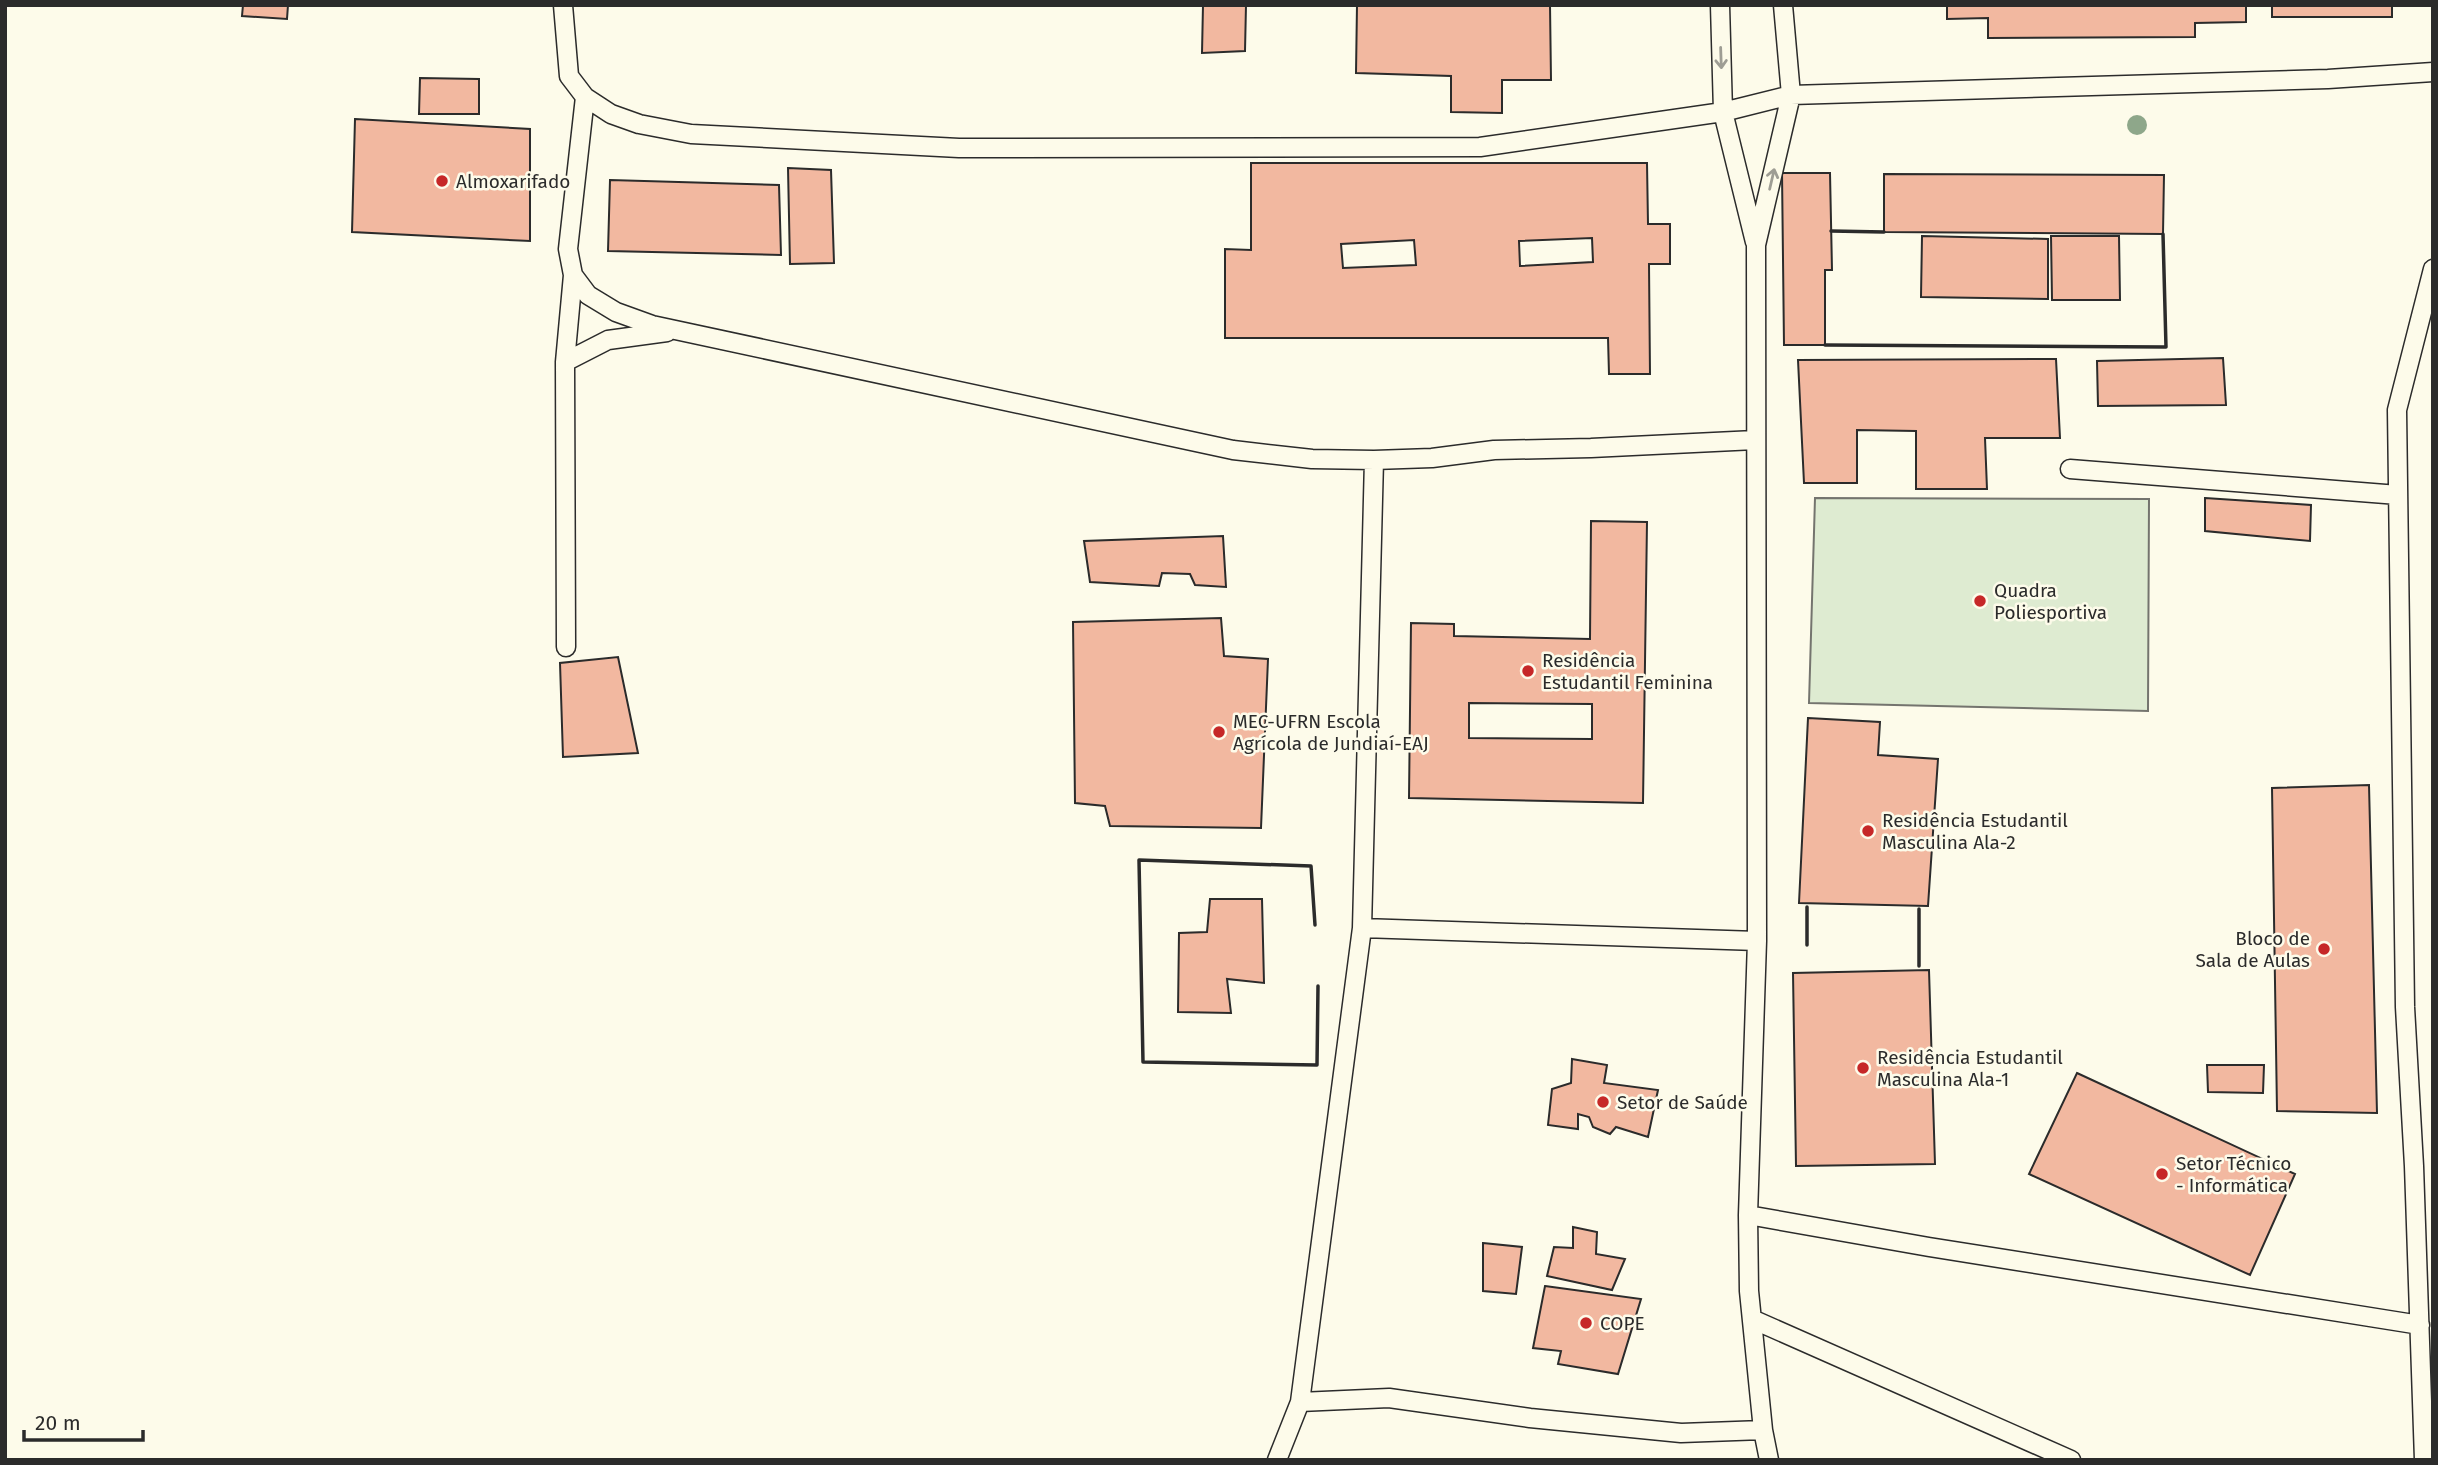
<svg xmlns="http://www.w3.org/2000/svg" width="2438" height="1465" viewBox="0 0 2438 1465" font-family="'Fira Sans',sans-serif">
  <style>
    .green { fill: #deebd1; stroke: #74746e; stroke-width: 2 }
    .building { fill: #f2b8a0; stroke: #2b2b2b; stroke-width: 2; fill-rule: evenodd }
    .lines { fill: none; stroke-linecap: round; stroke-linejoin: round }
    .service-casing { stroke: #2b2b2b; stroke-width: 21 }
    .service { stroke: #fdfbea; stroke-width: 18 }
    .wall { stroke: #2b2b2b; stroke-width: 3.5 }
    .tree { fill: #8ea78a }
    .oneway { stroke: #9e9d94 }
    .poi-dot { fill: #c62828; stroke: #fdfbea; stroke-width: 2.5 }
    .labels { text-anchor: middle; stroke-width: 5; stroke-linejoin: round; paint-order: stroke }
    .poi-label { font-size: 19px; fill: #2b2b2b; stroke: #fdfbea; text-anchor: start }
  </style>
  <rect width="100%" height="100%" fill="#fdfbea"/>
  <path class="green" d="M 1815,498 L 2149,499 L 2148,711 L 1809,703 Z"/>
  <path class="building" d="M 243,5 L 288,5 L 287,19 L 242,16 Z
    M 1203,5 L 1246,5 L 1245,51 L 1202,53 Z
    M 1357,5 L 1550,5 L 1551,80 L 1502,80 L 1502,113 L 1451,112 L 1451,76 L 1356,73 Z
    M 1947,5 L 2246,5 L 2246,22 L 2195,23 L 2195,37 L 1988,38 L 1988,18 L 1947,19 Z
    M 2272,5 L 2392,5 L 2392,17 L 2272,17 Z
    M 420,78 L 479,79 L 479,114 L 419,114 Z
    M 355,119 L 530,129 L 530,241 L 352,232 Z
    M 1251,163 L 1647,163 L 1648,224 L 1670,224 L 1670,264 L 1649,264 L 1650,374 L 1609,374 L 1608,338 L 1225,338 L 1225,249 L 1251,250 ZM 1592,238 L 1593,262 L 1520,266 L 1519,241 ZM 1414,240 L 1416,265 L 1343,268 L 1341,244 Z
    M 788,168 L 831,170 L 834,263 L 790,264 Z
    M 1782,173 L 1830,173 L 1832,270 L 1825,270 L 1825,345 L 1784,345 Z
    M 1884,174 L 2164,175 L 2163,234 L 1884,232 Z
    M 610,180 L 779,185 L 781,255 L 608,251 Z
    M 1922,236 L 2048,239 L 2048,299 L 1921,297 Z
    M 2051,236 L 2119,236 L 2120,300 L 2052,300 Z
    M 2223,358 L 2226,405 L 2098,406 L 2097,361 Z
    M 2056,359 L 2060,438 L 1985,438 L 1987,489 L 1916,489 L 1916,431 L 1857,430 L 1857,483 L 1804,483 L 1798,360 Z
    M 2205,498 L 2311,505 L 2310,541 L 2205,531 Z
    M 1591,521 L 1647,522 L 1643,803 L 1409,798 L 1411,623 L 1454,624 L 1454,636 L 1590,639 ZM 1469,703 L 1592,704 L 1592,739 L 1469,738 Z
    M 1223,536 L 1226,587 L 1195,585 L 1190,574 L 1162,573 L 1159,586 L 1090,582 L 1084,541 Z
    M 1221,618 L 1224,656 L 1268,659 L 1261,828 L 1110,826 L 1105,806 L 1075,803 L 1073,622 Z
    M 618,657 L 638,753 L 563,757 L 560,663 Z
    M 1808,718 L 1880,722 L 1878,755 L 1938,759 L 1928,906 L 1799,903 Z
    M 2369,785 L 2377,1113 L 2277,1111 L 2272,788 Z
    M 1210,899 L 1262,899 L 1264,983 L 1227,979 L 1231,1013 L 1178,1012 L 1179,933 L 1207,932 Z
    M 1929,970 L 1935,1164 L 1796,1166 L 1793,973 Z
    M 1572,1059 L 1607,1065 L 1604,1083 L 1658,1090 L 1648,1137 L 1616,1127 L 1610,1134 L 1593,1127 L 1589,1117 L 1578,1114 L 1578,1129 L 1548,1125 L 1552,1089 L 1571,1083 Z
    M 2207,1065 L 2264,1065 L 2263,1093 L 2208,1092 Z
    M 2077,1073 L 2295,1174 L 2250,1275 L 2029,1174 Z
    M 1573,1227 L 1597,1232 L 1596,1254 L 1625,1259 L 1612,1290 L 1547,1276 L 1554,1247 L 1573,1248 Z
    M 1483,1243 L 1522,1247 L 1516,1294 L 1483,1291 Z
    M 1545,1286 L 1641,1299 L 1618,1374 L 1558,1364 L 1561,1351 L 1533,1348 Z"/>
  <g class="lines">
    <g class="service-casing">
      <path id="service" d="M 563,5 L 569,76 L 585,97 L 611,114 L 639,124 L 691,134 L 959,148 L 1480,147 L 1723,112 L 1791,95 L 2328,79 L 2433,72
        M 1720,5 L 1723,112 L 1755,242
        M 585,97 L 568,249 L 573,275 L 588,295 L 616,312 L 652,325 L 1233,450 L 1312,459 L 1374,460 L 1432,458 L 1494,450 L 1591,448 L 1755,440
        M 573,275 L 565,362 L 608,340 L 667,332
        M 565,362 L 566,647
        M 2070,469 L 2398,495
        M 1362,928 L 1757,941
        M 1748,1215 L 1929,1247 L 2420,1325
        M 1752,1319 L 2071,1460
        M 1300,1402 L 1362,928 L 1374,460
        M 1277,1460 L 1300,1402 L 1389,1398 L 1530,1418 L 1681,1433 L 1763,1430
        M 1769,1460 L 1763,1430 L 1749,1291 L 1748,1215 L 1757,941 L 1756,245 L 1791,95 L 1783,5
        M 2424,1460 L 2414,1166 L 2405,1007 L 2397,410 L 2433,269"/>
    </g>
    <use href="#service" class="service"/>
    <path class="wall" d="M 1831,231 L 1884,232
      M 1825,345 L 2166,347 L 2163,234
      M 1807,907 L 1807,945
      M 1315,925 L 1311,866 L 1139,860 L 1143,1062 L 1317,1065 L 1318,986
      M 1919,966 L 1919,909"/>
  </g>
  <circle class="tree" cx="2137" cy="125" r="10"/>
  <defs><path id="oneway-shaft" d="M-6 0H5M1.5-3L5.5 0L1.5 3" fill="none" stroke-width="1.6" stroke-linecap="round" stroke-linejoin="round" transform="scale(1.75)"/></defs>
  <g class="oneway">
    <use href="#oneway-shaft" transform="translate(1721 58) rotate(88)"/>
    <use href="#oneway-shaft" transform="translate(1772 179) rotate(-77)"/>
  </g>
  <g class="poi-dot">
    <circle cx="442" cy="181" r="7"/>
    <circle cx="1980" cy="601" r="7"/>
    <circle cx="1528" cy="671" r="7"/>
    <circle cx="1219" cy="732" r="7"/>
    <circle cx="1868" cy="831" r="7"/>
    <circle cx="2324" cy="949" r="7"/>
    <circle cx="1863" cy="1068" r="7"/>
    <circle cx="1603" cy="1102" r="7"/>
    <circle cx="2162" cy="1174" r="7"/>
    <circle cx="1586" cy="1323" r="7"/>
  </g>
  <g class="labels">
    <g class="poi-label">
      <text x="456" y="188">Almoxarifado</text>
      <text x="1994" y="597">Quadra<tspan x="1994" dy="22">Poliesportiva</tspan></text>
      <text x="1542" y="667">Residência<tspan x="1542" dy="22">Estudantil Feminina</tspan></text>
      <text x="1233" y="728">MEC-UFRN Escola<tspan x="1233" dy="22">Agrícola de Jundiaí-EAJ</tspan></text>
      <text x="1882" y="827">Residência Estudantil<tspan x="1882" dy="22">Masculina Ala-2</tspan></text>
      <text x="2310" y="945" text-anchor="end">Bloco de<tspan x="2310" dy="22">Sala de Aulas</tspan></text>
      <text x="1877" y="1064">Residência Estudantil<tspan x="1877" dy="22">Masculina Ala-1</tspan></text>
      <text x="1617" y="1109">Setor de Saúde</text>
      <text x="2176" y="1170">Setor Técnico<tspan x="2176" dy="22">- Informática</tspan></text>
      <text x="1600" y="1330">COPE</text>
    </g>
  </g>
  <rect width="2438" height="1465" fill="none" stroke="#2b2b2b" stroke-width="14"/>
  <path d="M24 1430v10h119v-10" fill="none" stroke="#2b2b2b" stroke-width="3.5"/>
  <text x="35" y="1430" font-size="21" fill="#2b2b2b" stroke="#fdfbea" stroke-width="5" paint-order="stroke">20 m</text>
</svg>
